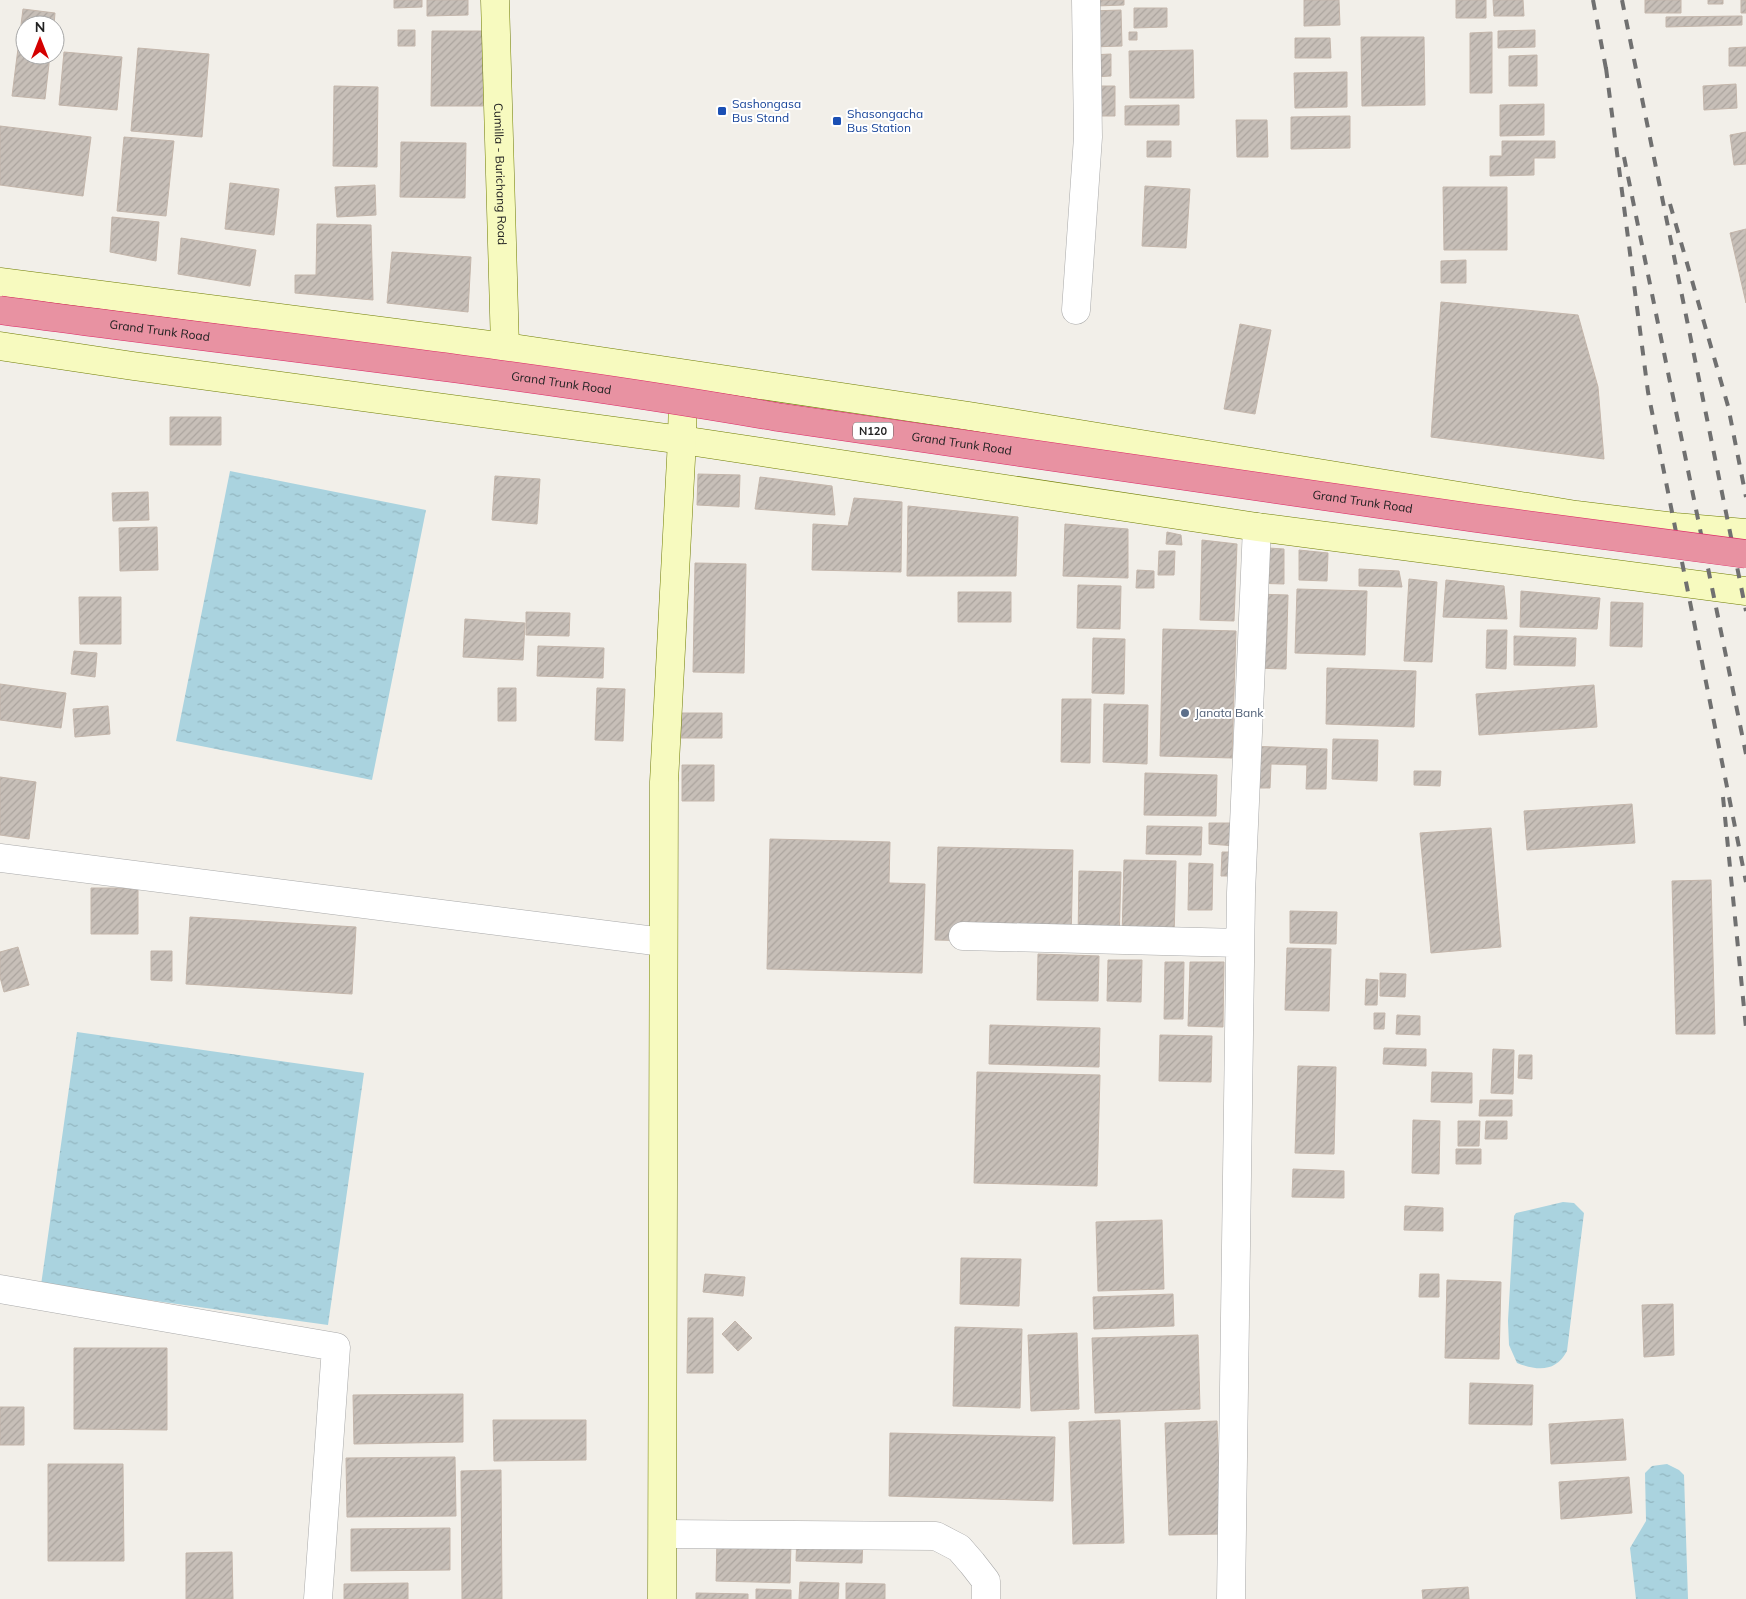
<svg xmlns="http://www.w3.org/2000/svg" width="1746" height="1599" viewBox="0 0 1746 1599" font-family="Mulish,sans-serif">
  <style>
    .water { fill: url(#water-ripples) }
    .building { fill: url(#building-hatch); stroke: #c4b6ab }
    .lines { fill: none; stroke-linecap: round; stroke-linejoin: round }
    .street-casing { stroke: #a9a9a9; stroke-width: 29 }
    .secondary-casing { stroke: #707d05; stroke-width: 29 }
    .street { stroke: #fff; stroke-width: 28 }
    .secondary { stroke: #f7fabf; stroke-width: 28 }
    .rail { stroke: #707070; stroke-width: 4; stroke-dasharray: 10 10; stroke-linecap: butt }
    .highway-bridge-casing { stroke: #dc2a67; stroke-width: 29; stroke-linecap: butt }
    .highway-bridge { stroke: #e892a2; stroke-width: 28 }
    .transit-dot { fill: #1a4fb4; stroke: #fff; stroke-width: 2 }
    .service-dot { fill: #5c6f8a; stroke: #fff; stroke-width: 2 }
    .labels { text-anchor: middle; stroke-width: 4; stroke-linejoin: round; paint-order: stroke }
    .shield { fill: #fff; stroke: #646464; stroke-width: 1 }
    .shield-label { font-size: 11px; font-weight: bold; fill: #222 }
    .transit-label { font-size: 12px; fill: #164399; stroke: #fff; text-anchor: start }
    .street-label { font-size: 12px; fill: #222; stroke: #fff }
    .service-label { font-size: 12px; fill: #4e5e75; stroke: #fff; text-anchor: start }
  </style>
  <defs>
    <pattern id="water-ripples" width="26" height="14" patternUnits="userSpaceOnUse" patternTransform="scale(1.25)"><rect width="26" height="14" fill="#aad3df"/><path d="M2 4q2-2 4 0t4 0M15 11q2-2 4 0t4 0" fill="none" stroke="#92b5bf"/></pattern>
    <pattern id="building-hatch" width="6" height="6" patternUnits="userSpaceOnUse" patternTransform="scale(1.25)"><rect width="6" height="6" fill="#c7bfb8"/><path d="M-1 1l2-2M0 6l6-6M5 7l2-2" fill="none" stroke="#aba49e"/></pattern>
  </defs>
  <rect width="100%" height="100%" fill="#f2efe9"/>
  <path class="water" d="M 230,471 L 426,510 L 372,780 L 176,741 Z
    M 77,1032 L 364,1073 L 328,1325 L 41,1285 Z
    M 1563,1202 L 1574,1203 L 1584,1213 L 1567,1351 C 1556,1372 1538,1371 1517,1363 L 1509,1345 L 1508,1321 L 1514,1216 L 1516,1213 Z
    M 1667,1464 L 1679,1470 L 1684,1475 L 1688,1599 L 1636,1599 L 1630,1548 L 1646,1521 L 1645,1473 L 1652,1466 Z"/>
  <path class="building" d="M 394,0 L 422,0 L 422,7 L 394,8 Z
    M 427,0 L 468,0 L 468,15 L 427,16 Z
    M 1096,0 L 1124,0 L 1124,5 L 1096,6 Z
    M 1304,0 L 1339,0 L 1340,25 L 1304,26 Z
    M 1456,0 L 1486,0 L 1486,18 L 1456,18 Z
    M 1493,0 L 1523,0 L 1524,16 L 1494,16 Z
    M 1645,0 L 1681,0 L 1681,13 L 1645,13 Z
    M 1708,0 L 1723,0 L 1723,4 L 1708,4 Z
    M 1741,0 L 1746,0 L 1746,13 L 1741,13 Z
    M 1134,8 L 1167,8 L 1167,27 L 1134,28 Z
    M 23,9 L 55,13 L 54,25 L 25,25 L 25,55 L 50,55 L 45,99 L 12,96 Z
    M 1121,10 L 1122,46 L 1090,47 L 1090,11 Z
    M 1742,16 L 1742,25 L 1666,27 L 1666,17 Z
    M 398,30 L 415,30 L 415,46 L 398,46 Z
    M 1535,30 L 1535,47 L 1498,48 L 1498,31 Z
    M 432,31 L 484,31 L 483,106 L 431,106 Z
    M 1129,32 L 1137,32 L 1137,40 L 1129,40 Z
    M 1492,32 L 1492,93 L 1470,93 L 1470,33 Z
    M 1361,37 L 1424,37 L 1425,105 L 1362,106 Z
    M 1295,38 L 1330,38 L 1331,58 L 1295,58 Z
    M 1746,47 L 1746,66 L 1729,66 L 1729,48 Z
    M 138,48 L 209,54 L 202,137 L 131,131 Z
    M 1193,50 L 1194,98 L 1130,98 L 1129,51 Z
    M 64,52 L 122,57 L 117,110 L 59,105 Z
    M 1111,54 L 1111,76 L 1091,77 L 1090,55 Z
    M 1537,55 L 1537,86 L 1509,86 L 1509,56 Z
    M 1347,72 L 1347,107 L 1295,108 L 1294,73 Z
    M 1736,84 L 1737,108 L 1704,110 L 1703,86 Z
    M 334,86 L 378,87 L 377,167 L 333,166 Z
    M 1096,86 L 1115,86 L 1115,116 L 1096,116 Z
    M 1544,104 L 1544,135 L 1500,136 L 1500,105 Z
    M 1179,105 L 1179,125 L 1125,125 L 1125,106 Z
    M 1350,116 L 1350,148 L 1291,149 L 1291,117 Z
    M 1236,120 L 1267,120 L 1268,157 L 1237,157 Z
    M 0,126 L 91,137 L 83,196 L 0,185 Z
    M 1746,132 L 1746,164 L 1734,165 L 1730,135 Z
    M 124,137 L 174,141 L 166,216 L 117,211 Z
    M 1147,141 L 1171,141 L 1171,157 L 1147,157 Z
    M 1502,141 L 1555,141 L 1555,158 L 1534,158 L 1534,175 L 1490,176 L 1490,156 L 1502,156 Z
    M 401,142 L 466,143 L 465,198 L 400,197 Z
    M 230,183 L 279,189 L 274,235 L 225,229 Z
    M 375,185 L 376,215 L 337,217 L 335,187 Z
    M 1145,186 L 1190,189 L 1186,248 L 1142,246 Z
    M 1443,187 L 1507,187 L 1507,250 L 1444,250 Z
    M 112,217 L 159,222 L 156,261 L 110,252 Z
    M 317,224 L 371,225 L 373,300 L 295,293 L 295,275 L 316,275 Z
    M 1746,229 L 1746,303 L 1730,233 Z
    M 181,238 L 256,250 L 250,286 L 178,274 Z
    M 392,252 L 471,257 L 468,312 L 387,303 Z
    M 1466,260 L 1466,283 L 1441,283 L 1441,261 Z
    M 1441,302 L 1578,315 L 1598,387 L 1604,459 L 1431,437 Z
    M 1240,324 L 1271,330 L 1255,414 L 1224,409 Z
    M 170,417 L 221,417 L 221,445 L 170,445 Z
    M 698,474 L 740,475 L 739,507 L 697,505 Z
    M 495,476 L 540,479 L 537,524 L 492,520 Z
    M 760,477 L 832,486 L 835,515 L 755,509 Z
    M 148,492 L 149,520 L 113,521 L 112,493 Z
    M 854,498 L 902,502 L 901,572 L 812,570 L 813,524 L 848,526 Z
    M 908,506 L 1018,517 L 1016,576 L 907,576 Z
    M 1065,524 L 1128,529 L 1128,578 L 1063,576 Z
    M 157,527 L 158,570 L 120,571 L 119,528 Z
    M 1167,532 L 1181,535 L 1182,545 L 1166,544 Z
    M 1202,540 L 1237,544 L 1234,621 L 1200,620 Z
    M 1253,547 L 1284,549 L 1284,584 L 1249,583 Z
    M 1299,550 L 1328,553 L 1327,581 L 1299,580 Z
    M 1159,551 L 1175,551 L 1174,575 L 1158,575 Z
    M 695,563 L 746,564 L 744,673 L 693,672 Z
    M 1359,569 L 1399,571 L 1402,587 L 1359,586 Z
    M 1137,570 L 1154,571 L 1154,588 L 1136,588 Z
    M 1409,579 L 1437,582 L 1432,662 L 1404,661 Z
    M 1446,580 L 1504,586 L 1507,619 L 1443,617 Z
    M 1078,585 L 1121,586 L 1120,629 L 1077,628 Z
    M 1297,589 L 1367,591 L 1365,655 L 1295,653 Z
    M 1521,591 L 1600,598 L 1597,629 L 1520,627 Z
    M 958,592 L 1011,592 L 1011,622 L 958,622 Z
    M 1254,594 L 1288,595 L 1286,669 L 1252,668 Z
    M 79,597 L 121,597 L 121,644 L 80,644 Z
    M 1611,602 L 1643,603 L 1642,647 L 1610,646 Z
    M 526,612 L 570,613 L 569,636 L 526,635 Z
    M 465,619 L 525,623 L 523,660 L 463,657 Z
    M 1163,629 L 1236,631 L 1232,758 L 1160,756 Z
    M 1487,630 L 1507,630 L 1506,669 L 1486,668 Z
    M 1514,636 L 1576,638 L 1575,666 L 1514,665 Z
    M 1093,638 L 1125,639 L 1124,694 L 1092,693 Z
    M 538,646 L 604,648 L 603,678 L 537,676 Z
    M 74,651 L 97,653 L 95,677 L 71,674 Z
    M 1327,668 L 1416,671 L 1414,727 L 1326,724 Z
    M 0,684 L 66,693 L 61,728 L 0,720 Z
    M 1594,685 L 1597,727 L 1479,735 L 1476,694 Z
    M 498,688 L 516,688 L 516,721 L 498,721 Z
    M 597,688 L 625,689 L 623,741 L 595,740 Z
    M 1062,699 L 1091,699 L 1090,763 L 1061,762 Z
    M 1104,704 L 1148,705 L 1147,764 L 1103,762 Z
    M 108,706 L 110,734 L 75,737 L 73,709 Z
    M 681,713 L 722,713 L 722,738 L 681,738 Z
    M 1333,739 L 1378,740 L 1377,781 L 1332,779 Z
    M 1248,746 L 1327,749 L 1326,789 L 1306,789 L 1307,765 L 1271,764 L 1270,788 L 1247,788 Z
    M 682,765 L 714,765 L 714,801 L 682,801 Z
    M 1414,771 L 1441,771 L 1440,786 L 1414,785 Z
    M 1145,773 L 1217,775 L 1216,816 L 1144,815 Z
    M 0,777 L 36,782 L 29,839 L 0,835 Z
    M 1632,804 L 1635,843 L 1527,850 L 1524,811 Z
    M 1209,823 L 1236,823 L 1236,846 L 1209,844 Z
    M 1147,826 L 1202,827 L 1201,855 L 1146,854 Z
    M 1491,828 L 1501,947 L 1431,953 L 1420,833 Z
    M 770,839 L 890,842 L 889,883 L 925,884 L 922,973 L 767,969 Z
    M 938,847 L 1073,850 L 1071,943 L 935,940 Z
    M 1222,852 L 1237,852 L 1236,876 L 1221,876 Z
    M 1124,860 L 1176,861 L 1174,939 L 1122,938 Z
    M 1189,863 L 1213,864 L 1212,910 L 1188,910 Z
    M 1079,871 L 1121,872 L 1119,943 L 1078,942 Z
    M 1711,880 L 1715,1034 L 1676,1034 L 1672,881 Z
    M 91,888 L 138,888 L 138,934 L 91,934 Z
    M 1290,911 L 1337,912 L 1336,944 L 1290,943 Z
    M 190,917 L 356,927 L 352,994 L 186,984 Z
    M 18,947 L 29,985 L 4,992 L 0,977 L 0,952 Z
    M 1287,948 L 1331,949 L 1329,1011 L 1285,1010 Z
    M 151,951 L 172,951 L 172,981 L 151,980 Z
    M 1038,954 L 1099,956 L 1098,1001 L 1037,1000 Z
    M 1108,960 L 1142,960 L 1141,1002 L 1107,1001 Z
    M 1165,962 L 1184,962 L 1183,1019 L 1164,1019 Z
    M 1190,962 L 1224,962 L 1223,1027 L 1188,1026 Z
    M 1380,973 L 1406,974 L 1405,997 L 1380,996 Z
    M 1366,979 L 1378,980 L 1377,1005 L 1365,1005 Z
    M 1374,1013 L 1385,1013 L 1384,1029 L 1374,1029 Z
    M 1397,1015 L 1420,1016 L 1420,1035 L 1396,1034 Z
    M 990,1025 L 1100,1028 L 1099,1067 L 989,1064 Z
    M 1160,1035 L 1212,1036 L 1211,1082 L 1159,1081 Z
    M 1384,1048 L 1426,1049 L 1426,1066 L 1383,1064 Z
    M 1493,1049 L 1514,1050 L 1513,1094 L 1491,1093 Z
    M 1519,1055 L 1532,1055 L 1532,1079 L 1518,1078 Z
    M 1298,1066 L 1336,1067 L 1334,1154 L 1295,1153 Z
    M 977,1072 L 1100,1075 L 1097,1186 L 974,1183 Z
    M 1432,1072 L 1472,1073 L 1472,1103 L 1431,1102 Z
    M 1480,1100 L 1512,1100 L 1512,1116 L 1479,1116 Z
    M 1413,1120 L 1440,1121 L 1439,1174 L 1412,1173 Z
    M 1458,1121 L 1480,1121 L 1479,1146 L 1458,1146 Z
    M 1486,1121 L 1507,1121 L 1507,1139 L 1485,1139 Z
    M 1456,1149 L 1481,1149 L 1481,1164 L 1456,1164 Z
    M 1293,1169 L 1344,1171 L 1344,1198 L 1292,1197 Z
    M 1405,1206 L 1443,1208 L 1443,1231 L 1404,1230 Z
    M 1162,1220 L 1164,1289 L 1098,1291 L 1096,1222 Z
    M 961,1258 L 1021,1259 L 1019,1306 L 960,1304 Z
    M 705,1274 L 745,1277 L 743,1296 L 703,1292 Z
    M 1420,1274 L 1439,1274 L 1439,1297 L 1419,1297 Z
    M 1447,1280 L 1501,1282 L 1499,1359 L 1445,1358 Z
    M 1173,1294 L 1174,1326 L 1094,1329 L 1093,1297 Z
    M 1673,1304 L 1674,1355 L 1644,1357 L 1642,1305 Z
    M 688,1318 L 713,1318 L 713,1373 L 687,1373 Z
    M 735,1321 L 752,1338 L 738,1351 L 722,1334 Z
    M 955,1327 L 1022,1329 L 1020,1408 L 953,1406 Z
    M 1077,1333 L 1079,1409 L 1031,1411 L 1028,1335 Z
    M 1198,1335 L 1200,1409 L 1095,1413 L 1092,1338 Z
    M 74,1348 L 167,1348 L 167,1430 L 74,1429 Z
    M 1470,1383 L 1533,1385 L 1532,1425 L 1469,1424 Z
    M 463,1394 L 463,1442 L 354,1444 L 353,1395 Z
    M 0,1407 L 24,1407 L 24,1445 L 0,1445 Z
    M 1623,1419 L 1626,1460 L 1551,1464 L 1549,1424 Z
    M 493,1420 L 586,1420 L 586,1460 L 494,1461 Z
    M 1120,1420 L 1124,1543 L 1073,1544 L 1069,1422 Z
    M 1217,1421 L 1221,1534 L 1169,1535 L 1165,1423 Z
    M 890,1433 L 1055,1437 L 1053,1501 L 889,1496 Z
    M 455,1457 L 456,1516 L 347,1517 L 346,1458 Z
    M 48,1464 L 123,1464 L 124,1561 L 48,1561 Z
    M 501,1470 L 502,1599 L 462,1599 L 461,1471 Z
    M 1629,1477 L 1632,1513 L 1561,1519 L 1559,1482 Z
    M 450,1528 L 450,1570 L 351,1571 L 351,1529 Z
    M 797,1535 L 863,1537 L 862,1563 L 796,1561 Z
    M 717,1540 L 791,1542 L 790,1583 L 716,1581 Z
    M 232,1552 L 233,1599 L 186,1599 L 186,1553 Z
    M 800,1582 L 839,1583 L 838,1599 L 799,1599 Z
    M 408,1583 L 408,1599 L 344,1599 L 344,1584 Z
    M 846,1583 L 885,1584 L 885,1599 L 846,1599 Z
    M 1468,1587 L 1469,1599 L 1423,1599 L 1422,1590 Z
    M 756,1589 L 791,1590 L 791,1599 L 756,1599 Z
    M 696,1593 L 748,1594 L 748,1599 L 696,1599 Z"/>
  <g class="lines">
    <g class="street-casing">
      <path id="street" d="M 1076,310 L 1088,137 L 1086,0
        M 0,858 L 663,942
        M 963,936 L 1240,943
        M 0,1289 L 336,1347 L 318,1599
        M 663,1534 L 936,1536 L 959,1548 L 972,1563 L 986,1581 L 986,1599
        M 1231,1599 L 1241,893 L 1257,527"/>
    </g>
    <g class="secondary-casing">
      <g id="secondary">
        <path id="s1" d="M 495,0 L 505,347 L 513,357 L 518,358"/>
        <path d="M 0,282 L 505,347 L 969,416 L 1576,515 L 1675,527 L 1746,533"/>
        <path d="M 0,346 L 133,366 L 682,440 L 1257,527 L 1746,591"/>
        <path d="M 662,1599 L 664,782 L 682,440 L 683,393 L 678,385 L 673,383"/>
      </g>
    </g>
    <use href="#street" class="street"/>
    <use href="#secondary" class="secondary"/>
    <path class="rail" d="M 1593,0 L 1607,74
      M 1622,0 L 1746,611
      M 1606,68 L 1648,392 L 1746,882
      M 1624,157 L 1746,754
      M 1670,204 L 1728,406 L 1746,497
      M 1723,797 L 1746,1028"/>
    <g class="highway-bridge-casing">
      <g id="highway-bridge">
        <path id="s2" d="M 0,310 C 259,345 519,372 777,417 L 1475,518 L 1746,554"/>
      </g>
    </g>
    <use href="#highway-bridge" class="highway-bridge"/>
  </g>
  <g class="transit-dot">
    <rect x="717" y="106" width="10" height="10" rx="2.5"/>
    <rect x="832" y="116" width="10" height="10" rx="2.5"/>
  </g>
  <circle class="service-dot" cx="1185" cy="713" r="5"/>
  <g class="labels">
    <rect class="shield" x="853" y="422.5" width="40" height="17" rx="4"/>
    <g class="shield-label">
      <text x="873" y="435">N120</text>
    </g>
    <g class="transit-label">
      <text x="732" y="108">Sashongasa<tspan x="732" dy="14">Bus Stand</tspan></text>
      <text x="847" y="118">Shasongacha<tspan x="847" dy="14">Bus Station</tspan></text>
    </g>
    <g class="street-label">
      <text dy="4" stroke="none"><textPath href="#s1" startOffset="174">Cumilla - Burichang Road</textPath></text>
      <text dy="4" stroke="none"><textPath href="#s2" startOffset="161">Grand Trunk Road</textPath></text>
      <text dy="4" stroke="none"><textPath href="#s2" startOffset="566">Grand Trunk Road</textPath></text>
      <text dy="4" stroke="none"><textPath href="#s2" startOffset="971">Grand Trunk Road</textPath></text>
      <text dy="4" stroke="none"><textPath href="#s2" startOffset="1376">Grand Trunk Road</textPath></text>
    </g>
    <g class="service-label">
      <text x="1195" y="717">Janata Bank</text>
    </g>
  </g>
  <g transform="translate(40 40)"><circle r="24" fill="#ffffff" stroke="#a7a7a7"/>
  <path d="M0-4L9 19L0 12L-9 19Z" fill="#d40000"/>
  <text y="-8" font-size="14" font-weight="bold" text-anchor="middle" fill="#222222">N</text>
  </g>
</svg>
